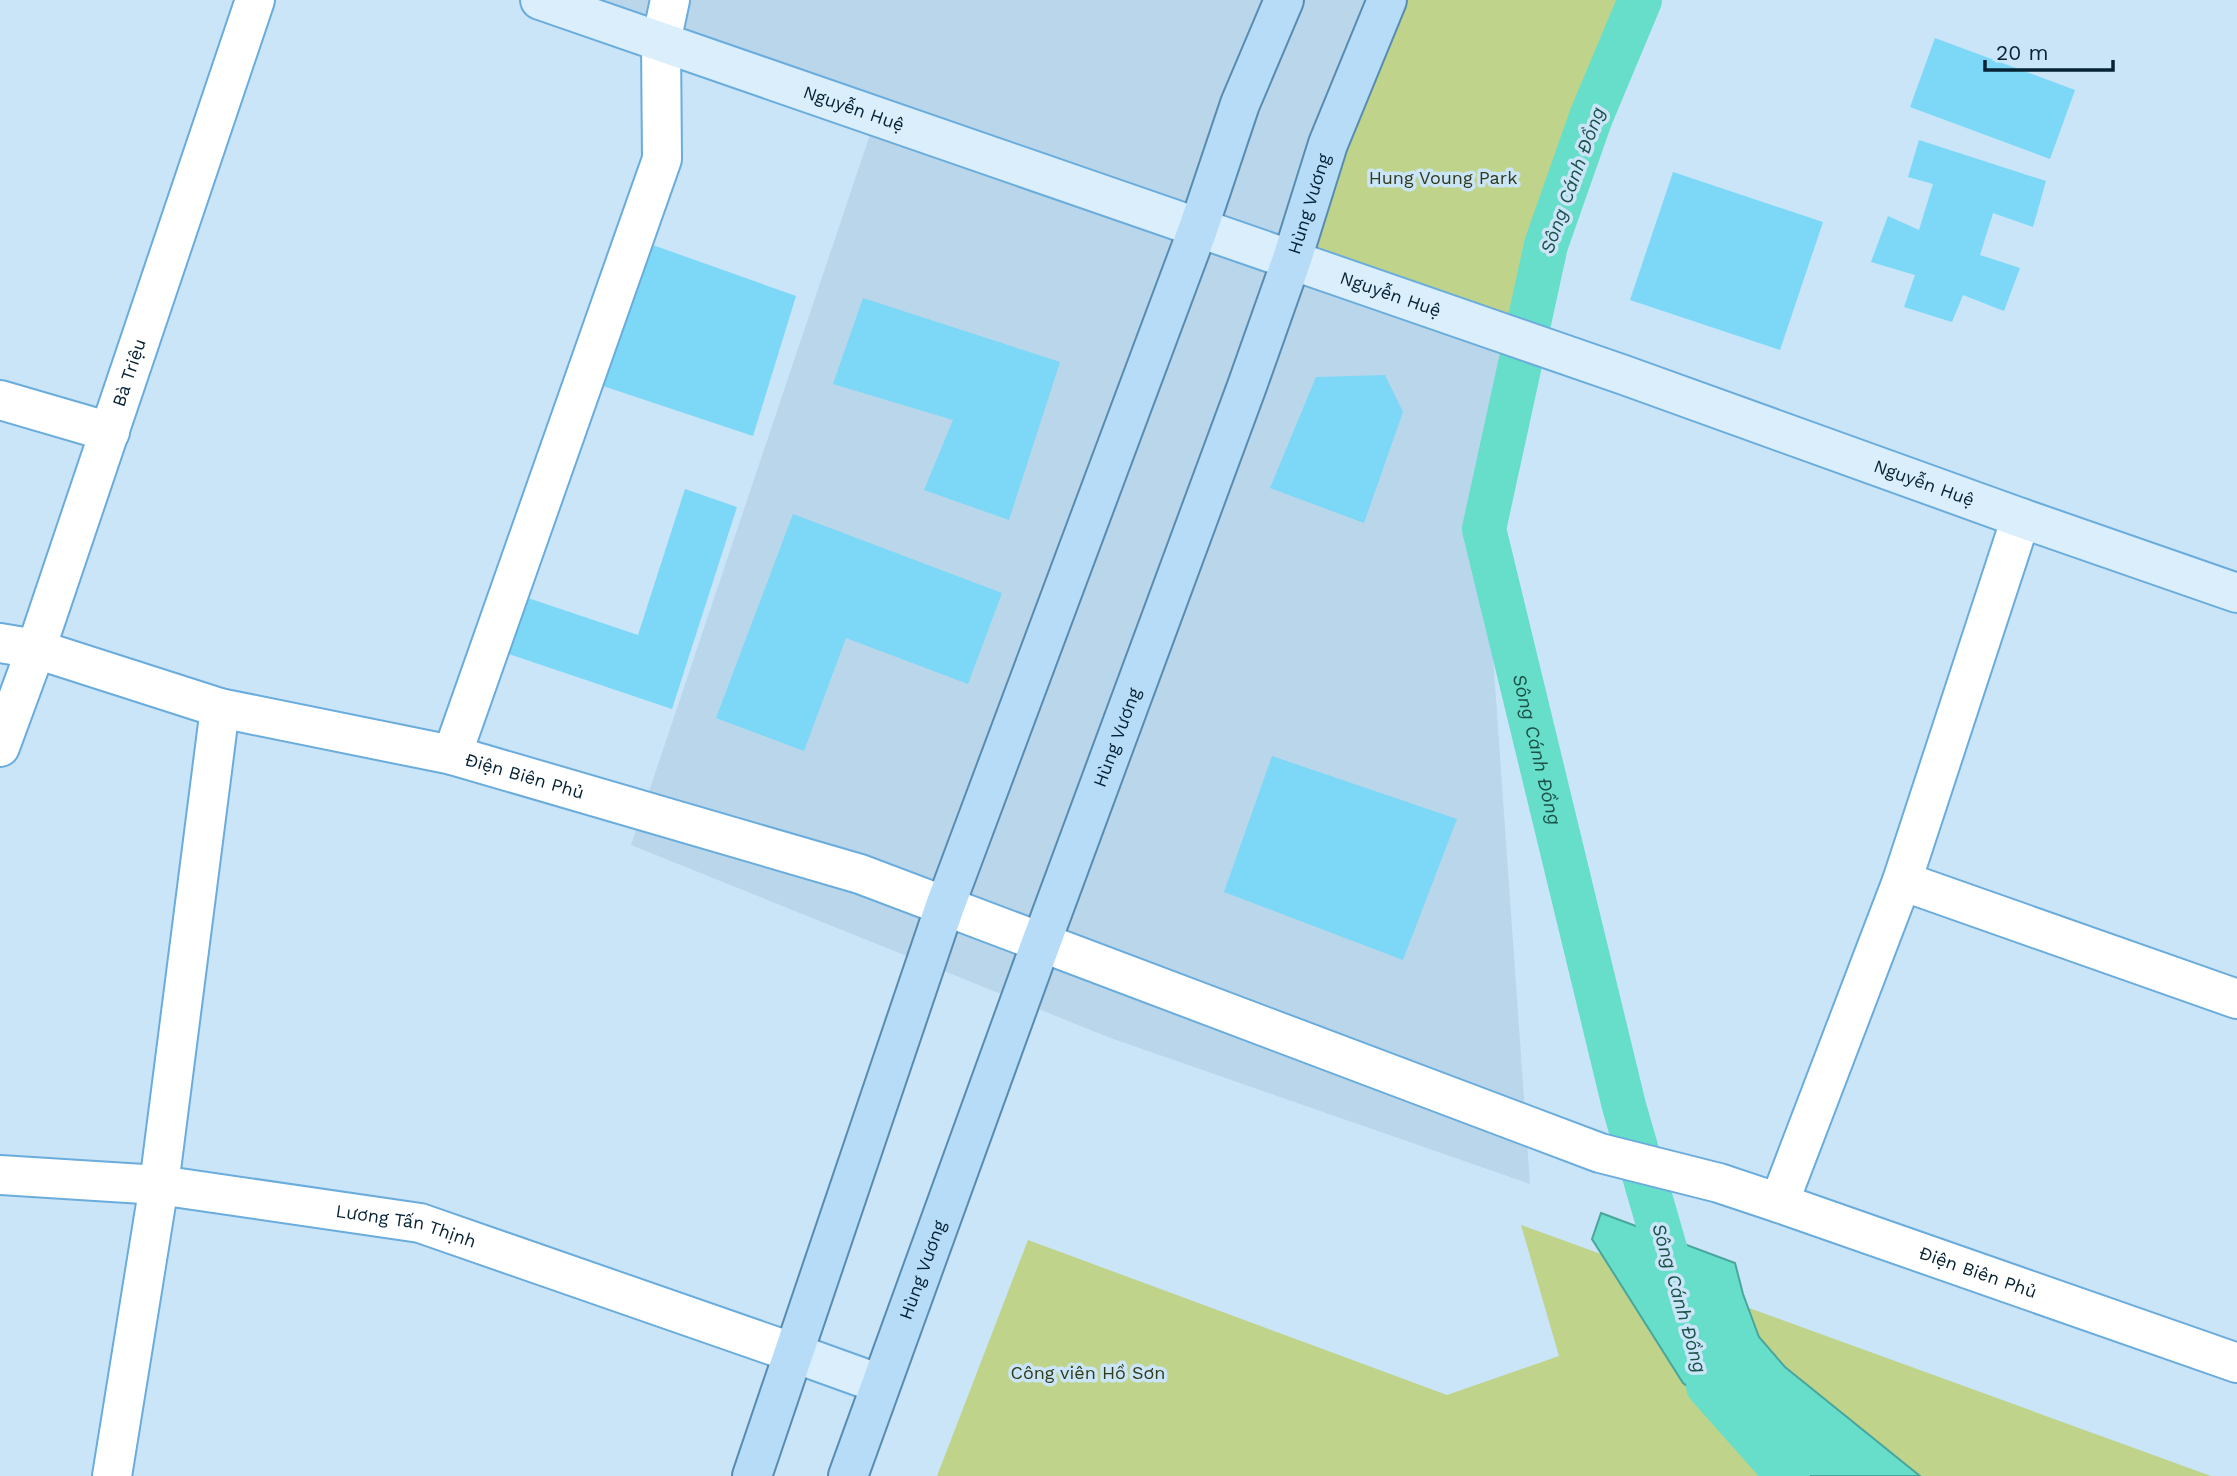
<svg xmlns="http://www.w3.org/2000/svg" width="2237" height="1476" viewBox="0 0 2237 1476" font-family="'Work Sans',sans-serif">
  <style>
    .built { fill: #b9d6eb }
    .green { fill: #bfd38a }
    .water { fill: #66deca; stroke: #49a69d; stroke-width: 2 }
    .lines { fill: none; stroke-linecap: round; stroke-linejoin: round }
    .canal { stroke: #66deca; stroke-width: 44 }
    .building { fill: #7cd8f6 }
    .street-casing { stroke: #6aacdc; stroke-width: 42 }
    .secondary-casing { stroke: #6aacdc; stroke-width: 42 }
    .primary-casing { stroke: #598cb1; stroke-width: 42 }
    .street { stroke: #fff; stroke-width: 38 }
    .secondary { stroke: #daeefc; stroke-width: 38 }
    .primary { stroke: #b6dcf8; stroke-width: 38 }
    .labels { text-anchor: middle; stroke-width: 7; stroke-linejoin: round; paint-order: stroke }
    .street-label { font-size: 18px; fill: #062235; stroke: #cae4f8 }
    .park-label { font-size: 18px; fill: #313a17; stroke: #cae4f8 }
    .water-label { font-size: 19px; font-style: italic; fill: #1d5148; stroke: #cae4f8 }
  </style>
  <rect width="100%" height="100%" fill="#cae4f8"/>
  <path class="built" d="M 540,0 L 1387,0 L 1531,342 L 1484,529 L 1530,1184 L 1108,1037 L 631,845 L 876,117 Z"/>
  <path class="green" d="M 1387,0 L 1640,0 L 1591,117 L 1546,245 L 1531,342 L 1292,259 Z
    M 1521,1225 L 2211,1476 L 937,1476 L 1028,1240 L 1447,1395 L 1559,1356 Z"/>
  <path class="water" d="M 1601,1213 L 1735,1263 L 1743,1294 L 1759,1337 L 1785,1367 L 1920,1476 L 1806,1476 L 1798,1458 L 1781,1455 L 1683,1383 L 1592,1239 Z"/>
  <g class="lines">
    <g class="canal">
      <path id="s1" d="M 1640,0 L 1591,117 L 1546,245 L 1484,529 L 1624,1106 L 1678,1293"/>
      <path d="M 1708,1386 L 1788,1476"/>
    </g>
  </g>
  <path class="building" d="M 1935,38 L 2075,90 L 2050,159 L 1910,107 Z
    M 1919,140 L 2046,181 L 2033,227 L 1993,213 L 1980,255 L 2020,268 L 2004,311 L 1963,295 L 1952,322 L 1904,307 L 1915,275 L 1871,262 L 1888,216 L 1919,230 L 1933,184 L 1908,177 Z
    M 1673,172 L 1823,222 L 1780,350 L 1630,300 Z
    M 650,244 L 796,296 L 753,436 L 597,384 Z
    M 863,298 L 1060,362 L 1009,520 L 924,490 L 953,420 L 833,384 Z
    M 1385,375 L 1403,412 L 1364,523 L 1270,488 L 1316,377 Z
    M 685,489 L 737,507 L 672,709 L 494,649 L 513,593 L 638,635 Z
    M 793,514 L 1002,593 L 968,684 L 846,638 L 804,751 L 716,718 Z
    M 1272,756 L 1457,819 L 1403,960 L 1224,892 Z"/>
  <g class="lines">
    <g class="street-casing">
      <g id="street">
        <path d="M 0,400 L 110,432"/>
        <path id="s2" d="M 0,643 L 36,649 L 220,708 L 452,755 L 860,874 L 1600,1153 L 1719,1183 L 1779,1203 L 2237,1363"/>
        <path id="s3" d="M 0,747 L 36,649 L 255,0"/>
        <path d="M 452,755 L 662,159 L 661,42 L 670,0"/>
        <path d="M 1902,881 L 2237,999"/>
        <path id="s4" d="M 0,1175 L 159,1185 L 420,1223 L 794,1353"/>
        <path d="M 1779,1203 L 1902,881 L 2021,518"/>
        <path d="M 112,1476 L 159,1185 L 220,708"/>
      </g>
    </g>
    <g class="secondary-casing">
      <g id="secondary">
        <path id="s5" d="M 540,0 L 1624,375 L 2021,518 L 2237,593"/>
        <path d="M 794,1353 L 880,1384"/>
      </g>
    </g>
    <g class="primary-casing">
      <g id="primary">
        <path d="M 752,1476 L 945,906 L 1198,229 L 1240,104 L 1284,0"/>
        <path id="s6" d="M 848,1476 L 1041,943 L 1247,386 L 1292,259 L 1328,144 L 1387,0"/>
      </g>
    </g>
    <use href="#street" class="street"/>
    <use href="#secondary" class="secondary"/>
    <use href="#primary" class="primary"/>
  </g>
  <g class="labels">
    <g class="street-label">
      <text dy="6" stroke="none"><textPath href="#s5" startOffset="332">Nguyễn Huệ</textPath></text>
      <text dy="6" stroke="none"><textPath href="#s6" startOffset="1353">Hùng Vương</textPath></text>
      <text dy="6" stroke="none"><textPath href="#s5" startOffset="900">Nguyễn Huệ</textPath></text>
      <text dy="6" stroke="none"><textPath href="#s3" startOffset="396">Bà Triệu</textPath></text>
      <text dy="6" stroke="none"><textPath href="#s5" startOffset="1466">Nguyễn Huệ</textPath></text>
      <text dy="6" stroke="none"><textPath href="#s6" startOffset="786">Hùng Vương</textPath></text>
      <text dy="6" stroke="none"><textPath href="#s2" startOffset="542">Điện Biên Phủ</textPath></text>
      <text dy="6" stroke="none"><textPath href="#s4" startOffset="410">Lương Tấn Thịnh</textPath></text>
      <text dy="6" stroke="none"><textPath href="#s6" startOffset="219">Hùng Vương</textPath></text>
      <text dy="6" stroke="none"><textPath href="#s2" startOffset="2079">Điện Biên Phủ</textPath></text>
    </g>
    <g class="park-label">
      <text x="1443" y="184">Hung Voung Park</text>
      <text x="1088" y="1379">Công viên Hồ Sơn</text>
    </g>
    <g class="water-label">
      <text transform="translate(1572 180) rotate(-70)" y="7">Sông Cánh Đồng</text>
      <text dy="7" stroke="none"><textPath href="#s1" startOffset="780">Sông Cánh Đồng</textPath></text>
      <text transform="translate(1680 1298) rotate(74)" y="7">Sông Cánh Đồng</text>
    </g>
  </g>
  <path d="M1985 60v10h128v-10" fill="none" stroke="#062235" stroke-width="3.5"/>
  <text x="1996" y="60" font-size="21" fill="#062235" stroke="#cae4f8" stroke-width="5" paint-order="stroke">20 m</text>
</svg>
